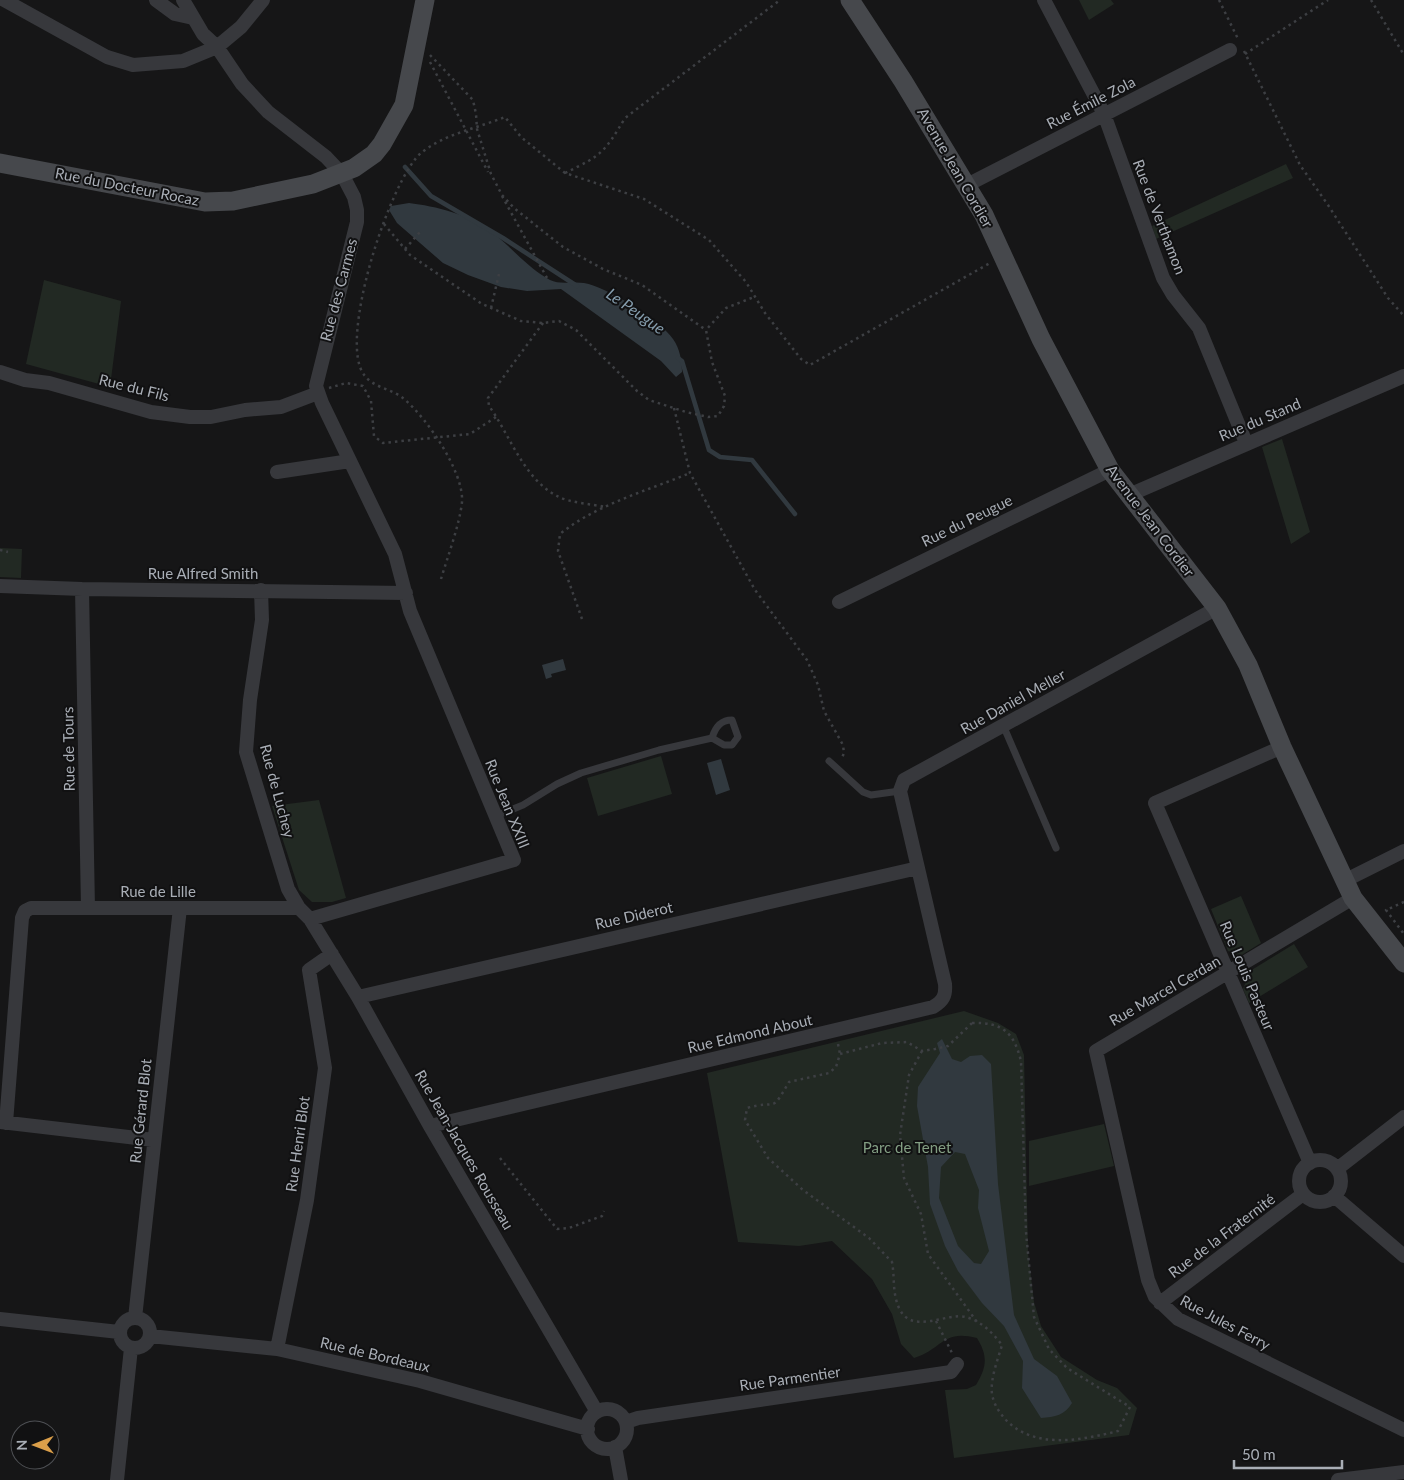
<svg xmlns="http://www.w3.org/2000/svg" width="1404" height="1480" viewBox="0 0 1404 1480" font-family="Lato,sans-serif">
  <style>
    .green { fill: #222923 }
    .water { fill: #31393f; fill-rule: evenodd }
    .lines { fill: none; stroke-linecap: round; stroke-linejoin: round }
    .stream { stroke: #31393f; stroke-width: 4.5 }
    .path { stroke: #3d3f43; stroke-width: 2.5; stroke-dasharray: 2.5 4; stroke-linecap: butt }
    .lane { stroke: #37383c; stroke-width: 7 }
    .street { stroke: #37383c; stroke-width: 14 }
    .secondary { stroke: #46484c; stroke-width: 19 }
    .labels { text-anchor: middle; stroke-width: 4; stroke-linejoin: round; paint-order: stroke }
    .street-label { font-size: 15px; fill: #a9aeb6; stroke: #111112 }
    .park-label { font-size: 15px; fill: #839e83; stroke: #111112 }
    .water-label { font-size: 16px; font-style: italic; fill: #859dad; stroke: #111112 }
  </style>
  <rect width="100%" height="100%" fill="#161617"/>
  <path class="green" d="M 1079,0 L 1111,0 L 1114,4 L 1089,20 Z
    M 1286,164 L 1293,178 L 1156,239 L 1152,226 Z
    M 44,280 L 121,301 L 110,387 L 26,364 Z
    M 1282,439 L 1310,532 L 1291,544 L 1262,447 Z
    M 0,548 L 22,549 L 21,578 L 0,577 Z
    M 661,756 L 672,794 L 598,816 L 587,778 Z
    M 319,800 L 346,898 L 332,902 L 312,902 L 299,890 L 272,806 Z
    M 1241,896 L 1261,943 L 1240,956 L 1228,951 L 1211,909 Z
    M 1294,944 L 1308,967 L 1249,1003 L 1243,989 L 1250,971 Z
    M 964,1011 L 998,1023 L 1016,1034 L 1024,1055 L 1028,1253 L 1034,1302 L 1041,1326 L 1061,1357 L 1097,1380 L 1117,1388 L 1137,1408 L 1129,1435 L 954,1458 L 945,1390 L 967,1389 L 976,1385 C 987,1367 988,1356 977,1338 C 942,1329 943,1349 914,1358 L 901,1344 L 892,1314 L 872,1279 L 832,1241 L 799,1246 L 738,1242 L 707,1073 Z
    M 1104,1124 L 1114,1166 L 1029,1186 L 1029,1141 Z"/>
  <path class="water" d="M 409,203 C 435,206 471,215 491,231 C 511,247 528,268 550,280 C 560,285 573,281 584,283 C 607,287 660,320 673,339 C 680,349 682,361 682,372 L 676,377 L 661,361 L 561,289 L 527,291 L 501,287 L 468,275 L 443,263 L 397,223 L 389,210 L 391,206 Z
    M 563,659 L 566,670 L 551,674 L 552,677 L 546,679 L 542,665 Z
    M 721,759 L 730,790 L 716,795 L 707,763 Z
    M 942,1039 L 952,1059 L 961,1062 L 970,1056 L 982,1055 L 991,1064 L 998,1184 L 1014,1315 L 1034,1359 L 1057,1376 L 1072,1403 C 1065,1415 1055,1417 1041,1418 L 1022,1388 L 1023,1361 L 1004,1326 L 982,1303 L 958,1271 L 945,1246 L 930,1204 L 928,1167 L 917,1106 L 918,1087 L 940,1053 L 937,1043 ZM 955,1152 L 965,1154 L 979,1190 L 978,1208 L 989,1251 L 981,1264 L 974,1263 L 958,1246 L 939,1198 L 941,1167 Z"/>
  <g class="lines">
    <path class="stream" d="M 405,167 L 431,196 L 503,238 L 577,286
      M 678,358 L 682,361 L 709,450 L 720,457 L 752,460 L 795,514"/>
    <path class="path" d="M 1219,0 L 1238,39
      M 1371,0 L 1404,55
      M 1244,51 L 1300,165 L 1328,205 L 1388,298 L 1404,316
      M 1245,54 L 1328,0
      M 430,55 L 473,100 L 476,114 L 477,129 L 491,174 L 502,195 L 514,208 L 563,247 L 603,269 L 642,285 L 706,330
      M 430,62 L 488,172
      M 565,173 C 602,155 604,153 625,118 L 780,0
      M 502,196 L 547,278
      M 384,224 L 410,255 L 482,304 L 521,321 L 543,323 L 559,321 L 576,330 L 637,391 L 649,400 L 686,412 L 708,417 L 718,416 L 724,406 L 725,396 L 712,362 L 706,330 L 726,308 L 754,297
      M 405,249 L 420,232
      M 491,308 L 499,274
      M 543,323 L 488,398 L 489,406 C 510,435 523,478 557,496 C 570,503 591,504 606,507
      M 329,388 L 346,383 L 363,386 L 371,401 L 374,436 L 383,443 L 470,434 L 496,417
      M 674,408 L 690,473 L 755,590 L 807,660 L 818,685 L 824,711 L 843,745 L 844,753 L 841,760
      M 0,550 L 8,552
      M 441,579 C 447,559 460,523 462,502 C 464,472 427,418 404,399 C 393,389 374,388 365,376 C 336,343 391,178 421,153 C 444,134 478,128 505,117 L 521,137 L 565,173 L 644,199 L 709,240 L 746,282 L 765,313 L 801,359 L 810,365 L 990,263
      M 582,619 L 558,551 L 560,534 C 597,504 647,491 690,473
      M 1404,902 L 1386,910 L 1404,934
      M 972,1023 C 1003,1022 1014,1033 1021,1061 L 1026,1232 L 1034,1317 L 1049,1349 L 1067,1368 L 1130,1407 L 1118,1431 C 1082,1440 1035,1450 1006,1420 C 999,1412 994,1405 992,1394 C 990,1379 998,1359 1002,1345 C 993,1333 981,1321 966,1317 C 946,1312 912,1336 899,1308 C 892,1292 895,1278 892,1262 L 869,1238 L 803,1190 L 768,1158 L 745,1120 L 747,1108 C 778,1099 770,1115 789,1082 L 829,1073 L 836,1067 L 840,1054 L 882,1043 L 907,1042 L 922,1051 L 935,1049 L 948,1046 Z
      M 838,1044 L 840,1054
      M 922,1051 L 909,1075 L 900,1135 L 904,1178 L 921,1214 L 928,1254 L 977,1322
      M 500,1158 L 557,1229 L 569,1228 L 602,1216 L 604,1211
      M 936,1321 L 952,1353"/>
    <path class="lane" d="M 1003,725 L 1056,848
      M 829,761 L 863,792 L 871,795 L 900,791
      M 496,816 L 523,805 L 557,784 L 581,773 L 659,750 L 712,738 C 715,728 720,720 732,720 L 738,737 L 732,745 L 724,745 L 712,738"/>
    <path class="street" d="M 4,0 L 107,57 L 133,65 L 183,61 L 217,47 L 241,27 L 263,0
      M 156,0 L 175,14 L 193,18
      M 183,0 L 203,34 L 217,47 L 242,84 L 268,112 L 326,157 L 342,174 L 354,197 L 357,210 L 357,222 L 316,386 L 322,403 L 395,554 L 410,611 L 514,860 L 310,919
      M 1044,0 L 1104,114 L 1163,278 L 1173,295 L 1199,328 L 1246,443
      M 967,185 L 1230,50
      M 0,372 L 25,380 L 49,383 L 151,412 L 190,417 L 211,417 L 245,410 L 281,407 L 318,393
      M 277,472 L 350,461
      M 1129,495 L 1404,376
      M 0,586 L 82,589 L 406,593
      M 82,589 L 88,908
      M 261,590 L 262,620 L 250,700 L 246,752 L 288,889 L 299,908 L 310,919 L 358,997 L 430,1126 L 597,1412
      M 839,602 L 1110,470
      M 1282,747 L 1155,803 L 1310,1163
      M 1344,881 L 1404,851
      M 1353,898 L 1096,1051 L 1148,1280 L 1155,1297 L 1178,1319 L 1404,1430
      M 358,997 L 918,868
      M 0,1122 L 154,1140
      M 6,1123 L 22,918 L 25,911 L 31,908 L 299,908
      M 430,1126 L 933,1007 C 943,1001 946,996 945,984 L 900,791 L 904,780 L 1217,608
      M1299 1181a21 21 0 1 1 42 0a21 21 0 1 1-42 0Z
      M 1337,1169 L 1404,1117
      M 1334,1196 L 1404,1256
      M 1160,1303 L 1303,1194
      M120 1333a15 15 0 1 1 30 0a15 15 0 1 1-30 0Z
      M 135,1318 L 180,908
      M 0,1319 L 119,1332
      M 150,1336 L 277,1349 L 420,1381 L 588,1429
      M 277,1349 L 307,1200 L 325,1068 L 309,970 L 332,954
      M587 1429a20 20 0 1 1 40 0a20 20 0 1 1-40 0Z
      M 626,1422 L 638,1418 L 951,1372 L 957,1364
      M 615,1447 L 621,1480
      M 117,1480 L 131,1348
      M 1338,1480 L 1404,1472"/>
    <path class="secondary" d="M 850,0 L 903,81 L 984,215 L 1041,339 L 1110,470 L 1217,608 L 1248,665 L 1282,747 L 1353,898 L 1404,963
      M 0,163 L 205,202 L 233,201 L 313,184 L 354,168 L 374,154 L 382,144 L 404,105 L 425,0"/>
  </g>
  <g class="labels">
    <g class="street-label">
      <text transform="translate(1091 103) rotate(-27)" y="5">Rue Émile Zola</text>
      <text transform="translate(955 168) rotate(60)" y="5">Avenue Jean Cordier</text>
      <text transform="translate(127 187) rotate(11)" y="5">Rue du Docteur Rocaz</text>
      <text transform="translate(1159 217) rotate(69)" y="5">Rue de Verthamon</text>
      <text transform="translate(339 290) rotate(-75)" y="5">Rue des Carmes</text>
      <text transform="translate(134 388) rotate(14)" y="5">Rue du Fils</text>
      <text transform="translate(1260 420) rotate(-23)" y="5">Rue du Stand</text>
      <text transform="translate(967 521) rotate(-26)" y="5">Rue du Peugue</text>
      <text transform="translate(1150 521) rotate(53)" y="5">Avenue Jean Cordier</text>
      <text x="203" y="579">Rue Alfred Smith</text>
      <text transform="translate(1013 702) rotate(-29)" y="5">Rue Daniel Meller</text>
      <text transform="translate(69 749) rotate(-91)" y="5">Rue de Tours</text>
      <text transform="translate(277 791) rotate(75)" y="5">Rue de Luchey</text>
      <text transform="translate(507 804) rotate(68)" y="5">Rue Jean XXIII</text>
      <text x="158" y="897">Rue de Lille</text>
      <text transform="translate(634 916) rotate(-13)" y="5">Rue Diderot</text>
      <text transform="translate(1247 976) rotate(67)" y="5">Rue Louis Pasteur</text>
      <text transform="translate(1165 991) rotate(-30)" y="5">Rue Marcel Cerdan</text>
      <text transform="translate(750 1034) rotate(-13)" y="5">Rue Edmond About</text>
      <text transform="translate(141 1111) rotate(-84)" y="5">Rue Gérard Blot</text>
      <text transform="translate(298 1144) rotate(-82)" y="5">Rue Henri Blot</text>
      <text transform="translate(464 1150) rotate(60)" y="5">Rue Jean-Jacques Rousseau</text>
      <text transform="translate(1222 1236) rotate(-37)" y="5">Rue de la Fraternité</text>
      <text transform="translate(1225 1323) rotate(28)" y="5">Rue Jules Ferry</text>
      <text transform="translate(375 1355) rotate(13)" y="5">Rue de Bordeaux</text>
      <text transform="translate(790 1379) rotate(-8)" y="5">Rue Parmentier</text>
    </g>
    <g class="park-label">
      <text x="907" y="1153">Parc de Tenet</text>
    </g>
    <g class="water-label">
      <text transform="translate(636 311) rotate(35)" y="6">Le Peugue</text>
    </g>
  </g>
  <g transform="translate(35 1445) rotate(269)"><circle r="24" fill="#111112" stroke="#4e5054"/>
  <path d="M0-4L9 19L0 12L-9 19Z" fill="#db9f4a"/>
  <text y="-8" font-size="14" font-weight="bold" text-anchor="middle" fill="#a9aeb6">N</text>
  </g>
  <path d="M1234 1460v8h108v-8" fill="none" stroke="#a9aeb6" stroke-width="2.5"/>
  <text x="1242" y="1460" font-size="15" fill="#a9aeb6" stroke="#111112" stroke-width="4" paint-order="stroke">50 m</text>
</svg>
